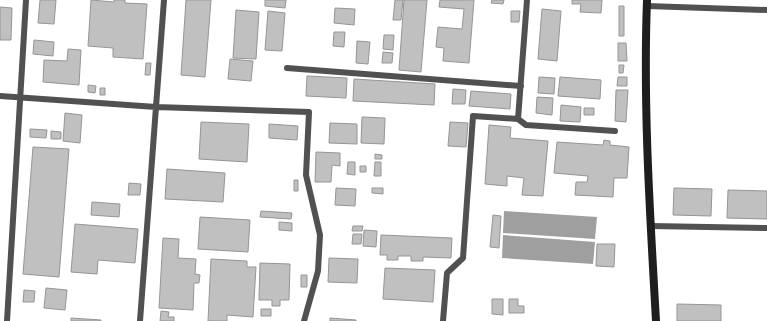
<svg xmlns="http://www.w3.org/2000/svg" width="767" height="321" viewBox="0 0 767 321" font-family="Commissioner,sans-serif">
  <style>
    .water { fill: #9f9f9f }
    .building { fill: #c0c0c0; stroke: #959595 }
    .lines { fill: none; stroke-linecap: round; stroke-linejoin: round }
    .lane { stroke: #515151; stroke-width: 6 }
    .secondary { stroke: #1e1e1e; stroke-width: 8 }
  </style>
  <rect width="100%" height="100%" fill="#fff"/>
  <path class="water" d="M 504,211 L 597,217 L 595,239 L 503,233 Z
    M 503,235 L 595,242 L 593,264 L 502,258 Z"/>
  <path class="building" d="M 40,0 L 56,0 L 54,24 L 38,23 Z
    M 91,0 L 114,2 L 114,0 L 125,0 L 125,3 L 147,4 L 143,59 L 113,57 L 113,48 L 88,46 Z
    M 186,0 L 211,0 L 205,77 L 181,75 Z
    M 265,0 L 286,0 L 285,8 L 265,6 Z
    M 395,0 L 403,0 L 401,20 L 393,20 Z
    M 404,0 L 427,0 L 421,72 L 399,70 Z
    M 440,0 L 474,0 L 469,63 L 443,61 L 444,48 L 436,47 L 438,27 L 462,29 L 464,9 L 439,7 Z
    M 492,0 L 504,0 L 503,4 L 491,3 Z
    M 572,0 L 602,0 L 601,13 L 580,12 L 581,4 L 572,4 Z
    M 619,6 L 624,6 L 624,36 L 619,36 Z
    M 0,7 L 12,8 L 11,40 L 0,40 Z
    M 335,8 L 355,9 L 354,25 L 334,23 Z
    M 542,9 L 561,11 L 557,61 L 538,59 Z
    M 236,10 L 259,12 L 256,59 L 233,58 Z
    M 268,11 L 285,13 L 282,51 L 265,50 Z
    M 511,11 L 520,11 L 519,22 L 511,22 Z
    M 334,32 L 345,32 L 344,47 L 333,46 Z
    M 384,35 L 394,35 L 393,50 L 383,49 Z
    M 34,40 L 54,42 L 53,56 L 33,54 Z
    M 357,41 L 370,42 L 368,64 L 356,63 Z
    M 618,43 L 626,43 L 627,61 L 618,61 Z
    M 68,49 L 81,50 L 79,85 L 43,82 L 44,60 L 67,61 Z
    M 383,52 L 393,53 L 392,63 L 382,63 Z
    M 230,59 L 253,61 L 251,81 L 228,79 Z
    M 146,63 L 151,63 L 150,75 L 145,75 Z
    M 619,65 L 624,65 L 623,73 L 619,73 Z
    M 307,76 L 347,78 L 346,98 L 306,96 Z
    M 539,77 L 555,78 L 554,94 L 538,93 Z
    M 560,77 L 601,80 L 600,99 L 558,96 Z
    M 618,77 L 627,77 L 627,86 L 617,86 Z
    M 354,79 L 435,84 L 434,105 L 353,101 Z
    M 88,85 L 96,86 L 95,93 L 88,92 Z
    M 100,88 L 105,88 L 105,95 L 100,95 Z
    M 453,89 L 466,90 L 465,104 L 452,104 Z
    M 616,90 L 628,90 L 626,122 L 615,121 Z
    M 471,91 L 511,94 L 510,109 L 469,106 Z
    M 537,97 L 553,98 L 552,115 L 536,113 Z
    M 561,105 L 581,107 L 580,122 L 560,121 Z
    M 584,108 L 594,108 L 594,115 L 584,115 Z
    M 65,113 L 82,115 L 80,143 L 63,141 Z
    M 362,117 L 385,118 L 384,144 L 361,143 Z
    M 201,122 L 249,124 L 247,162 L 199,159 Z
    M 450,122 L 468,123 L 466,147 L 448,146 Z
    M 330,123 L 357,124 L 357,144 L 329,143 Z
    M 269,124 L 298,126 L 297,140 L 269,138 Z
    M 489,125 L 511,127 L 510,138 L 548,141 L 543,196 L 522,195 L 524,178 L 507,176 L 507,186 L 485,184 Z
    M 30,129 L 47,130 L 46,138 L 30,137 Z
    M 51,131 L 61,132 L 61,139 L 51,139 Z
    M 604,140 L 610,141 L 610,145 L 629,147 L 627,178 L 614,178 L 613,197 L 575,195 L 576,182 L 587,182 L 588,176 L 554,173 L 557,142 L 603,145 Z
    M 33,147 L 69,149 L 59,277 L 23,274 Z
    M 316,152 L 340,153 L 340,166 L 332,165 L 331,182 L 315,182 Z
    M 375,154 L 382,155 L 382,159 L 375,159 Z
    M 348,162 L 355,162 L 355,175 L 347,174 Z
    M 375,162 L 381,162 L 381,176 L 374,176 Z
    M 360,166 L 366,166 L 366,172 L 360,172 Z
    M 167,169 L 225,173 L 223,202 L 165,199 Z
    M 294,180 L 298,180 L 298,191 L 294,191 Z
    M 129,183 L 141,184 L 140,195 L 128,195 Z
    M 336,188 L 356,189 L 355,206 L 335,205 Z
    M 372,188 L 383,188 L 383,194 L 372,193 Z
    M 674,188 L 712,189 L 711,216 L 673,215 Z
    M 728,190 L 767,191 L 767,219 L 727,218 Z
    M 92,202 L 120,204 L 119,217 L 91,215 Z
    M 261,211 L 292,213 L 291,219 L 260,217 Z
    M 493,215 L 501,216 L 499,248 L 490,247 Z
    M 200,217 L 250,220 L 248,252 L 198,249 Z
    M 279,222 L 292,223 L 292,231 L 279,230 Z
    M 75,224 L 138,229 L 135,263 L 98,260 L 97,274 L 71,272 Z
    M 353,226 L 363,226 L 362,231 L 352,231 Z
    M 364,230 L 377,231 L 376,247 L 363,246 Z
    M 353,234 L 362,234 L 361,244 L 352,244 Z
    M 381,235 L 452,238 L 451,258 L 423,257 L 423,261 L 411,261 L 411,256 L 398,256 L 398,260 L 387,260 L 387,255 L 380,255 Z
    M 163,238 L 179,239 L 178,258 L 196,259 L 195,274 L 200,275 L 199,283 L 194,283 L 193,310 L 159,308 Z
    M 597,244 L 615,244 L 614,267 L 596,266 Z
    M 329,258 L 358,259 L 357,283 L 328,282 Z
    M 211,259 L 247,261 L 247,267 L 256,267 L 253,317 L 227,315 L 227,321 L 208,321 Z
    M 260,263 L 290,264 L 289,300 L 280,300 L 280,306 L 272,306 L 272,300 L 259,300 Z
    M 385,268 L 435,270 L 433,302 L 383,299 Z
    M 301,275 L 307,275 L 307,287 L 301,287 Z
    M 46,288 L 67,290 L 65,310 L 44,308 Z
    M 24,290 L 35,291 L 34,302 L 23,302 Z
    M 492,299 L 503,299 L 503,315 L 492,314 Z
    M 509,299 L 518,299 L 518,306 L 524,306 L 524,313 L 509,313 Z
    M 677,304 L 721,305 L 721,321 L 677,321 Z
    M 261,309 L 271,309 L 271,316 L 261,316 Z
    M 161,311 L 169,312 L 168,317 L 174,317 L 174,321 L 160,321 Z
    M 71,318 L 101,320 L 101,321 L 71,321 Z
    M 330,318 L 356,320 L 356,321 L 330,321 Z"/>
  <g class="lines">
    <path class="lane" d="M 647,6 L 767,10
      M 287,68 L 521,86
      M 0,96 L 156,107 L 309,112 L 306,175 L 320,235 L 318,271 L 304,321
      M 518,119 L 526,125 L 615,131
      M 651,226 L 767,228
      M 7,321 L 26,0
      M 140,321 L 164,0
      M 443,321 L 447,273 L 463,258 L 473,116 L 518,119 L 527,0"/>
    <path class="secondary" d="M 647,0 C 643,107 650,214 656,321"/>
  </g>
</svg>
